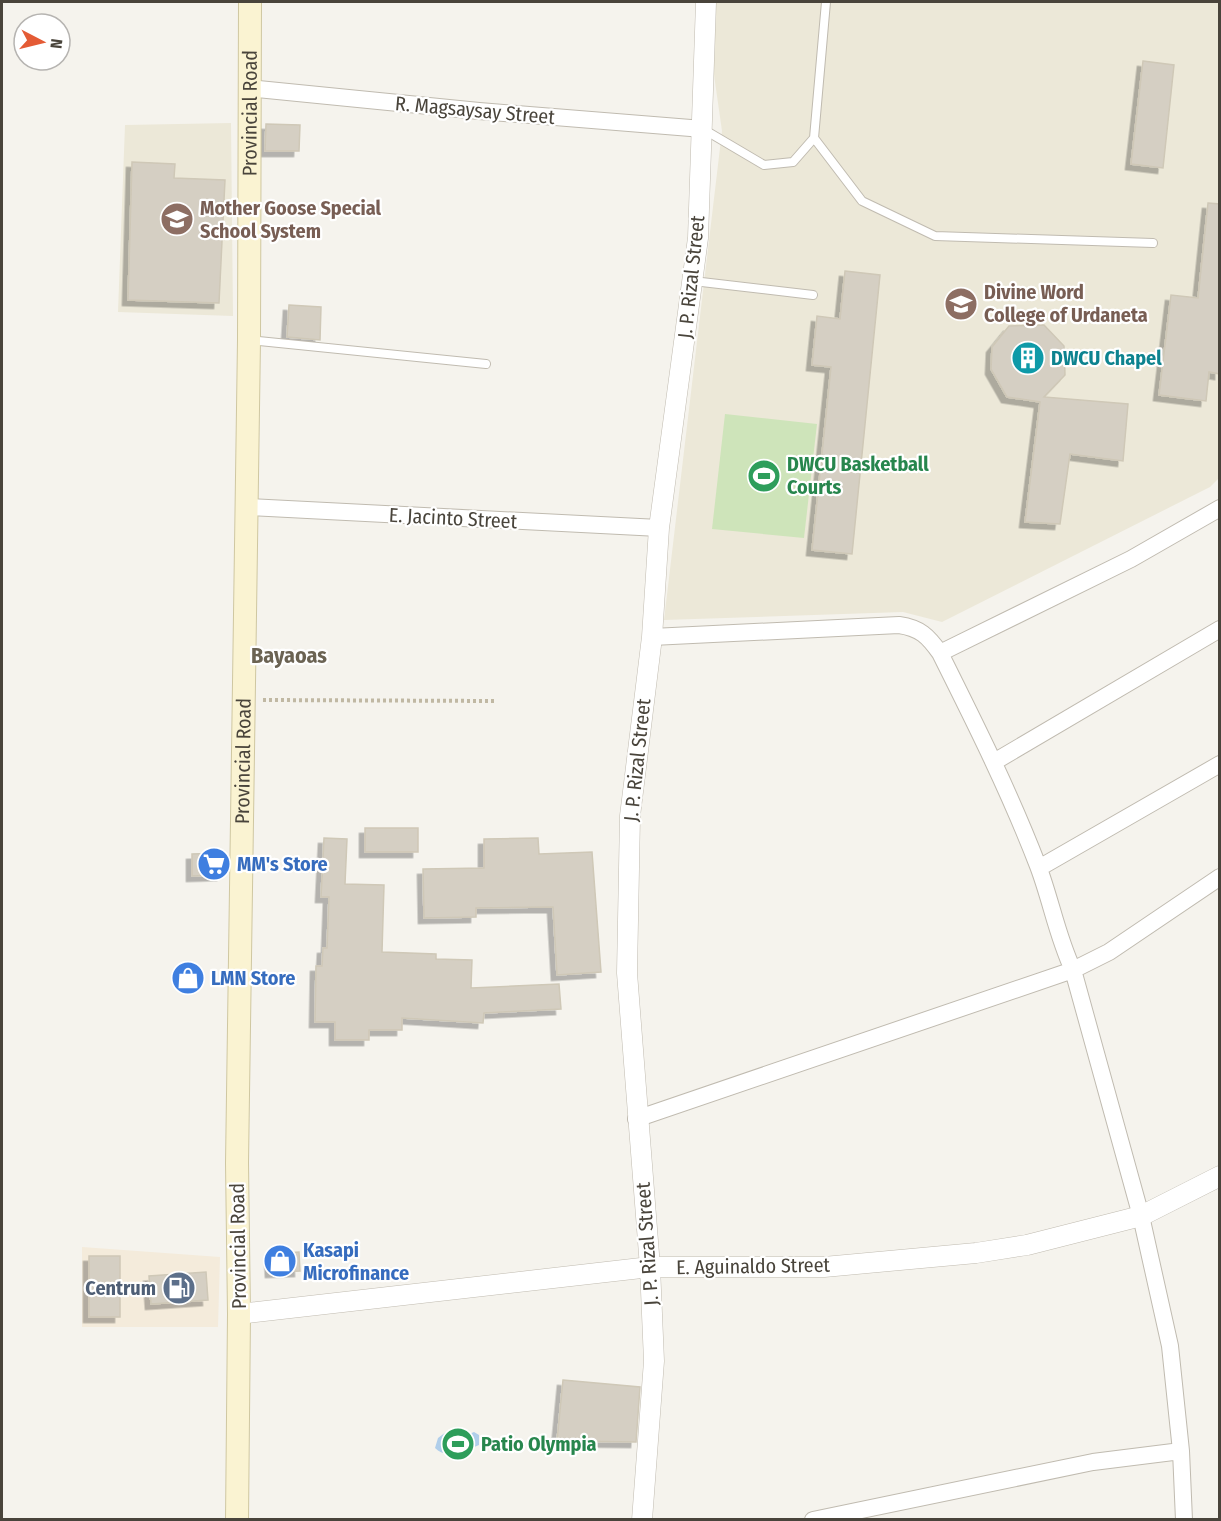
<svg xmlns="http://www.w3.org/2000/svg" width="1221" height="1521" viewBox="0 0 1221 1521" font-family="'Fira Sans Condensed',sans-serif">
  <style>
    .commercial { fill: #f4ebdb }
    .education { fill: #ece8d8 }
    .green { fill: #cee4ba }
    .water { fill: #b0ceea }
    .building { fill: #d5cfc3; stroke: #cfc8b7; stroke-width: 1.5; filter: url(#shadow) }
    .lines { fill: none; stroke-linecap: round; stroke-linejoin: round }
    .service-casing { stroke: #c0bbb0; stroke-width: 10 }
    .minor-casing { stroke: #c0bbb0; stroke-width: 18 }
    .tertiary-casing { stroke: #c0bbb0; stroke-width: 21 }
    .secondary-casing { stroke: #cfc7a1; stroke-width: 24 }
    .path { stroke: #c0b8a3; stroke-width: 4; stroke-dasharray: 3 3; stroke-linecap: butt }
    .service { stroke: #fff; stroke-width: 8 }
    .minor { stroke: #fff; stroke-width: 16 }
    .tertiary { stroke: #fff; stroke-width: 20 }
    .secondary { stroke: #faf3d2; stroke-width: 22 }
    .labels { text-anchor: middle; stroke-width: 4.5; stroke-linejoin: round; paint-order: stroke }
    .street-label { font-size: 20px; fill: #49443b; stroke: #fff }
    .education-label { font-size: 20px; font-weight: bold; fill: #785e54; stroke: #fff; text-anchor: start }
    .culture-label { font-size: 20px; font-weight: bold; fill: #0d838f; stroke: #fff; text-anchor: start }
    .leisure-label { font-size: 20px; font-weight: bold; fill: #27864d; stroke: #fff; text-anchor: start }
    .shop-label { font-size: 20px; font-weight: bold; fill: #366cbe; stroke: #fff; text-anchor: start }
    .service-label { font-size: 20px; font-weight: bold; fill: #4e5e75; stroke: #fff; text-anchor: end }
    .quarter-label { font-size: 22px; font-weight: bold; fill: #6b6353; stroke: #fff }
  </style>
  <defs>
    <filter id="shadow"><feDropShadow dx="-5.5" dy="5.5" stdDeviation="0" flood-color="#0004"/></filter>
  </defs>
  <rect width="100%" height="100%" fill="#f5f3ed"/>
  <path class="commercial" d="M 82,1247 L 220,1257 L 218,1327 L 82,1327 Z"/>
  <path class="education" d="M 716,2 L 1219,2 L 1219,478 L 1210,487 L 942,622 L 903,612 L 664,620 L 722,131 L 711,54 Z
    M 231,123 L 233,316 L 118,312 L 125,125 Z"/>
  <path class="green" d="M 725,414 L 817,424 L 804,538 L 712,529 Z"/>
  <path class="water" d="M 446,1432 L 460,1438 L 474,1432 L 479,1435 L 479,1445 C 471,1449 466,1447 459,1449 C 448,1452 445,1457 435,1448 L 438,1438 Z"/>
  <path class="building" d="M 1143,61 L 1174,65 L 1163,168 L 1131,164 Z
    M 266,124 L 300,125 L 299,151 L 265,151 Z
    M 132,162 L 175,164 L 174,178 L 225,180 L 219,303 L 128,300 Z
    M 1208,203 L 1220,204 L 1220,374 L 1209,372 L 1206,401 L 1159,395 L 1171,295 L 1198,298 Z
    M 845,271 L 880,275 L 852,554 L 812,550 L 831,367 L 812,365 L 817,316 L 840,319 Z
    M 289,305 L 321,307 L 320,340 L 287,337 Z
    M 1044,325 L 1064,346 L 1065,375 L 1044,397 L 1128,404 L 1123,461 L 1070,454 L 1060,524 L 1025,522 L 1040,402 L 1007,397 L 991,369 L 992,347 L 1009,326 Z
    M 365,828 L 418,828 L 418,852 L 365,852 Z
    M 324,838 L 347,839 L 345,884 L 384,885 L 382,952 L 436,954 L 436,959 L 472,960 L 471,988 L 559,984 L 561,1009 L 484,1013 L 483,1023 L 402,1018 L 402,1030 L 369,1030 L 369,1040 L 335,1040 L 335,1022 L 315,1022 L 316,966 L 322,966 L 323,948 L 327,948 L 329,897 L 321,897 Z
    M 538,838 L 539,854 L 592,852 L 601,972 L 557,975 L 553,907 L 476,908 L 476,917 L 424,918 L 423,869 L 484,868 L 484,839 Z
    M 222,853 L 222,875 L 192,876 L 192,854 Z
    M 299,1252 L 300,1271 L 271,1272 L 270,1254 Z
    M 89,1256 L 120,1256 L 120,1317 L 89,1317 Z
    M 206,1272 L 208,1300 L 151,1304 L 149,1276 Z
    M 563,1380 L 640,1387 L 636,1442 L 557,1441 Z"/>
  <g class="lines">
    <g class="service-casing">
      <path id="service" d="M 703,129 L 764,165 L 793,162 L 814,138 L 826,2
        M 814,138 L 862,201 L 935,236 L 1153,243
        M 693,281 L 813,295
        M 250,340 L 486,364"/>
    </g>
    <g class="minor-casing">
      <path id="minor" d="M 248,88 L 479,111 L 703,129
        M 247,507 L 659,528
        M 652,637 L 899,625 C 920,628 928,636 940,653 C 975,723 1010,793 1038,866 C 1051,900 1057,936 1073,970 L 1141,1216 L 1170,1346 L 1181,1451 L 1093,1462 L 813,1520
        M 940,653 L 1131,559 L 1220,508
        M 994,762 L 1220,629
        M 1039,868 L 1220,764
        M 636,1119 L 1073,970 L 1109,952 L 1220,877
        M 1181,1451 L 1184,1520"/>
    </g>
    <g class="tertiary-casing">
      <path id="tertiary" d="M 239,1314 L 650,1267 L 824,1267 L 976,1253 L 1027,1245 L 1141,1216 L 1220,1176
        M 642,1520 L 654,1361 L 650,1267 L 627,973 L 630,816 L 652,637 L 659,528 L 698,238 L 706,2"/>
    </g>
    <g class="secondary-casing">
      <g id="secondary">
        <path id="s1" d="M 237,1520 L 239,1314 L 237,1163 L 249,340 L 250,2"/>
      </g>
    </g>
    <path class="path" d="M 263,700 L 494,701"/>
    <use href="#service" class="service"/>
    <use href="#minor" class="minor"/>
    <use href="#tertiary" class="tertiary"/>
    <use href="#secondary" class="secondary"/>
  </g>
  <defs>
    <g id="school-disc" transform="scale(1.725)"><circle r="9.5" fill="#8d6e63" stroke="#fff"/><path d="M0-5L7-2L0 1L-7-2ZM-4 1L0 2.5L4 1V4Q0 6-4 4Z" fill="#fff"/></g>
    <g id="university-disc" transform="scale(1.725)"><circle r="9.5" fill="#8d6e63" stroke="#fff"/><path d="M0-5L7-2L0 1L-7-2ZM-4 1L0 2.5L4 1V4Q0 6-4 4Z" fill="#fff"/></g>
    <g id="building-disc" transform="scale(1.725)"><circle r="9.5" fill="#0f9aa8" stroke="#fff"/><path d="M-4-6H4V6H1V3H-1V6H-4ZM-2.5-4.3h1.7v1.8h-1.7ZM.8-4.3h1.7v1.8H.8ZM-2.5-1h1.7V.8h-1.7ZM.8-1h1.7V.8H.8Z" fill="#fff"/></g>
    <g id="stadium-disc" transform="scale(1.725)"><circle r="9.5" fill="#2e9e5b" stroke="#fff"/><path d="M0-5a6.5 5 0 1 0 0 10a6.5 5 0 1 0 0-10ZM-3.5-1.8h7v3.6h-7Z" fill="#fff"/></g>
    <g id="supermarket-disc" transform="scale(1.725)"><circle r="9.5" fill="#3f7fe0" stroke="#fff"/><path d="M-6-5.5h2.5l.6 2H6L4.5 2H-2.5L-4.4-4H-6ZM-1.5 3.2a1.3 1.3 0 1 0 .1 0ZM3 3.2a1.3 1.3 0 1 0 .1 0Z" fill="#fff"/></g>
    <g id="shop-disc" transform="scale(1.725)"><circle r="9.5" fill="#3f7fe0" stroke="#fff"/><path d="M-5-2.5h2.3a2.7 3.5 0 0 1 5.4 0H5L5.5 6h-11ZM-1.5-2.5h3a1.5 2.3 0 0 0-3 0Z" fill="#fff"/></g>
    <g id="fuel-disc" transform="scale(1.725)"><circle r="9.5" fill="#5c6f8a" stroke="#fff"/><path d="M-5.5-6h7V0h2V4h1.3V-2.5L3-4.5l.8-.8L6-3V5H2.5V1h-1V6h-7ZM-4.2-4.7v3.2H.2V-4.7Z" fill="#fff"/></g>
  </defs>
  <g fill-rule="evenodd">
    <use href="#school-disc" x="177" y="219"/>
    <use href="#university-disc" x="961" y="304"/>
    <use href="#building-disc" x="1028" y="358"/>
    <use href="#stadium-disc" x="764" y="476"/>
    <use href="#supermarket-disc" x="214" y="864"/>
    <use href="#shop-disc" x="188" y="978"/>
    <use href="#shop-disc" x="280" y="1261"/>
    <use href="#fuel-disc" x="179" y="1288"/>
    <use href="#stadium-disc" x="458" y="1444"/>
  </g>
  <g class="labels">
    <g class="street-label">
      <text transform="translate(475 110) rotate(5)" y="7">R. Magsaysay Street</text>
      <text dy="7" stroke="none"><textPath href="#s1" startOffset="1407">Provincial Road</textPath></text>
      <text transform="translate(691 277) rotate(-84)" y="7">J. P. Rizal Street</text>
      <text transform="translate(453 518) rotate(3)" y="7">E. Jacinto Street</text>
      <text transform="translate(637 760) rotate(-84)" y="7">J. P. Rizal Street</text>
      <text dy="7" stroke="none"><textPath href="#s1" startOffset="759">Provincial Road</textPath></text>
      <text transform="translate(647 1244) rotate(-94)" y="7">J. P. Rizal Street</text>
      <text transform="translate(238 1246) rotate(-91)" y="7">Provincial Road</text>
      <text transform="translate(753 1266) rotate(-1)" y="7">E. Aguinaldo Street</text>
    </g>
    <g class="education-label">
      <text x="200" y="215">Mother Goose Special<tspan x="200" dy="23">School System</tspan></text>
      <text x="984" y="299">Divine Word<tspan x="984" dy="23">College of Urdaneta</tspan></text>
    </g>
    <g class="culture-label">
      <text x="1051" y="365">DWCU Chapel</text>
    </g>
    <g class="leisure-label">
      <text x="787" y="471">DWCU Basketball<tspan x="787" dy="23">Courts</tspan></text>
      <text x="481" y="1451">Patio Olympia</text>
    </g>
    <g class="shop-label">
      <text x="237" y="871">MM's Store</text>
      <text x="211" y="985">LMN Store</text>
      <text x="303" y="1257">Kasapi<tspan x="303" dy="23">Microfinance</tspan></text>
    </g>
    <g class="service-label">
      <text x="156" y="1295">Centrum</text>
    </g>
    <g class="quarter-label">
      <text x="289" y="663">Bayaoas</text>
    </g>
  </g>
  <rect width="1221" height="1521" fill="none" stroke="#49443b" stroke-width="6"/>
  <g transform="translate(42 42) rotate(97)"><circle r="28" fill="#ffffff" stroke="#b6b4b1" stroke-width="1.5"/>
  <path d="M0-4.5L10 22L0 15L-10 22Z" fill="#e45b35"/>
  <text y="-9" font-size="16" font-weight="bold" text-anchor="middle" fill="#49443b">N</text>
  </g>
</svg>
